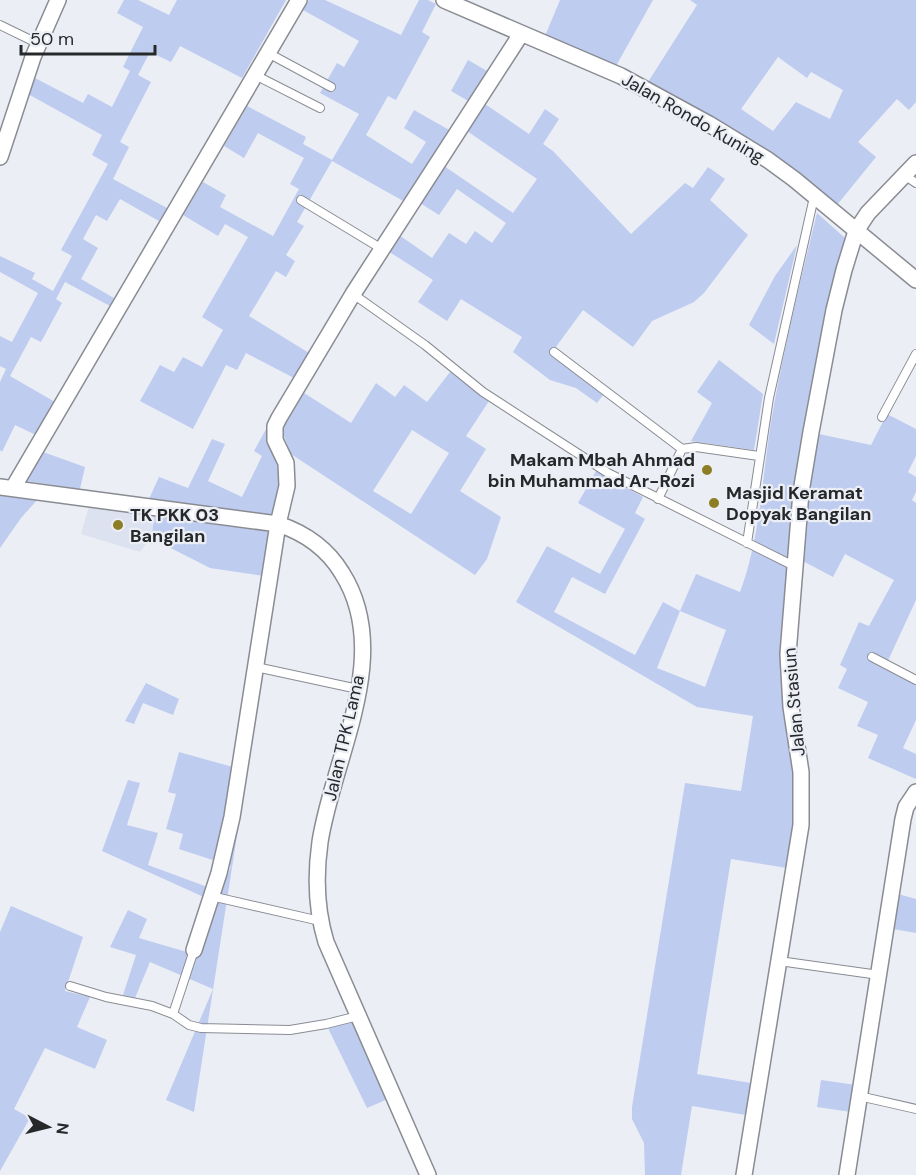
<svg xmlns="http://www.w3.org/2000/svg" width="916" height="1175" viewBox="0 0 916 1175" font-family="'DM Sans',sans-serif">
  <style>
    .built { fill: #dce2f0 }
    .green { fill: #beccf0; fill-rule: evenodd }
    .lines { fill: none; stroke-linecap: round; stroke-linejoin: round }
    .service-casing { stroke: #8a8c93; stroke-width: 10 }
    .minor-casing { stroke: #8a8c93; stroke-width: 18 }
    .service { stroke: #fff; stroke-width: 8 }
    .minor { stroke: #fff; stroke-width: 15 }
    .poi-dot { fill: #8c7e24; stroke: #ebeef5; stroke-width: 2 }
    .labels { text-anchor: middle; stroke-width: 4.5; stroke-linejoin: round; paint-order: stroke }
    .street-label { font-size: 18px; fill: #26282a; stroke: #ebeef5 }
    .poi-label { font-size: 18px; font-weight: bold; fill: #26282a; stroke: #ebeef5; text-anchor: start }
  </style>
  <rect width="100%" height="100%" fill="#ebeef5"/>
  <path class="built" d="M 89,506 L 155,515 L 151,538 L 140,552 L 81,534 Z"/>
  <path class="green" d="M 124,0 L 138,0 L 169,15 L 177,0 L 286,0 L 242,78 L 180,46 L 171,62 L 150,52 L 138,75 L 151,82 L 120,142 L 129,147 L 113,179 L 167,208 L 159,221 L 120,199 L 107,221 L 96,215 L 83,239 L 98,248 L 81,279 L 114,298 L 110,306 L 65,282 L 56,299 L 62,303 L 41,342 L 31,337 L 10,376 L 55,402 L 36,435 L 15,425 L 2,452 L 0,450 L 0,382 L 6,369 L 0,366 L 0,336 L 12,342 L 38,293 L 0,272 L 0,256 L 35,273 L 32,279 L 53,291 L 72,256 L 61,250 L 108,164 L 92,155 L 102,135 L 28,94 L 33,77 L 83,103 L 88,94 L 112,107 L 130,71 L 123,67 L 143,27 L 117,13 Z
    M 309,0 L 325,0 L 401,35 L 419,0 L 428,0 L 436,4 L 422,32 L 430,37 L 396,100 L 388,96 L 366,135 L 412,164 L 426,142 L 404,128 L 414,110 L 451,131 L 405,202 L 332,161 L 297,222 L 304,226 L 286,255 L 295,261 L 286,277 L 276,271 L 249,316 L 309,353 L 294,378 L 246,353 L 237,370 L 226,365 L 193,429 L 140,401 L 160,365 L 174,372 L 183,357 L 202,367 L 223,330 L 202,317 L 248,237 L 225,224 L 218,236 L 183,215 L 203,182 L 226,195 L 220,207 L 273,236 L 299,189 L 290,184 L 304,158 L 258,133 L 244,158 L 224,146 L 247,106 L 306,137 L 303,144 L 332,160 L 359,114 L 320,93 L 337,63 L 344,67 L 359,41 L 303,10 Z
    M 560,0 L 653,0 L 616,66 L 545,36 Z
    M 690,0 L 916,0 L 916,102 L 909,110 L 897,99 L 858,142 L 876,157 L 837,205 L 778,158 L 747,139 L 648,82 L 697,5 ZM 778,57 L 807,78 L 811,72 L 843,90 L 830,119 L 796,102 L 773,131 L 741,109 Z
    M 468,60 L 489,72 L 470,102 L 451,91 Z
    M 485,104 L 529,134 L 545,109 L 559,119 L 543,144 L 553,151 L 631,234 L 685,183 L 693,188 L 708,167 L 725,179 L 710,200 L 748,235 L 704,293 L 694,302 L 652,321 L 633,347 L 583,310 L 550,355 L 604,394 L 597,403 L 576,388 L 550,380 L 513,352 L 522,337 L 461,299 L 447,321 L 418,302 L 433,280 L 388,251 L 399,235 L 432,258 L 449,233 L 466,244 L 475,231 L 492,243 L 506,223 L 457,189 L 439,215 L 420,203 L 444,166 L 513,213 L 537,179 L 467,131 Z
    M 817,213 L 845,238 C 825,307 815,377 804,448 C 794,512 784,577 781,642 C 779,691 792,739 796,787 C 798,814 791,842 787,868 L 731,859 L 697,1074 L 751,1083 L 746,1115 L 692,1106 L 681,1175 L 645,1175 L 644,1143 L 632,1119 L 632,1107 L 685,783 L 741,791 L 753,716 L 697,707 L 516,602 L 547,546 L 600,574 L 625,529 L 578,503 L 596,471 L 643,497 L 635,513 L 645,519 L 605,594 L 572,577 L 554,612 L 635,655 L 663,602 L 680,611 L 696,574 L 740,592 C 760,539 762,479 771,422 C 783,352 800,282 817,213 ZM 680,611 L 726,630 L 705,687 L 657,668 Z
    M 797,245 L 774,344 L 749,325 L 775,276 Z
    M 719,360 L 763,394 L 754,450 L 691,441 L 712,403 L 697,392 Z
    M 450,372 L 489,401 L 466,436 L 486,449 L 460,491 L 501,517 L 487,559 L 475,575 L 291,454 L 284,436 L 284,424 L 301,391 L 351,423 L 376,383 L 395,397 L 404,385 L 427,402 ZM 412,430 L 449,453 L 411,514 L 373,491 Z
    M 887,414 L 916,429 L 916,456 L 908,472 L 916,477 L 916,492 L 912,500 L 916,503 L 916,600 L 885,667 L 916,682 L 916,720 L 903,748 L 916,754 L 916,779 L 868,758 L 878,735 L 857,726 L 868,702 L 838,688 L 847,669 L 840,665 L 859,622 L 869,626 L 894,580 L 845,554 L 833,577 L 801,560 L 808,496 L 819,434 L 871,445 Z
    M 271,420 C 261,445 276,452 279,474 C 281,488 276,503 272,517 L 149,499 L 159,477 L 188,488 L 212,439 L 225,444 L 208,481 L 242,497 L 262,456 L 254,451 Z
    M 43,452 L 85,467 L 80,489 L 26,481 Z
    M 0,495 L 38,499 L 21,518 L 0,548 Z
    M 155,515 L 284,534 L 277,578 L 210,568 L 151,538 Z
    M 146,683 L 179,699 L 173,715 L 143,703 L 134,724 L 125,721 Z
    M 179,752 L 247,771 L 194,1112 L 166,1100 L 213,989 L 150,962 L 135,998 L 123,995 L 136,955 L 110,947 L 128,910 L 147,919 L 139,938 L 197,955 L 217,903 L 102,851 L 128,780 L 140,783 L 127,825 L 158,833 L 148,865 L 221,892 L 231,866 L 179,849 L 183,834 L 166,829 L 176,794 L 168,792 Z
    M 898,894 L 916,899 L 916,933 L 893,929 Z
    M 11,906 L 83,937 L 65,991 L 90,997 L 77,1027 L 107,1040 L 95,1069 L 45,1048 L 14,1109 L 30,1118 L 0,1171 L 0,932 Z
    M 352,1017 L 388,1099 L 367,1108 L 326,1024 Z
    M 821,1080 L 856,1085 L 851,1112 L 817,1107 Z"/>
  <g class="lines">
    <g class="service-casing">
      <path id="service" d="M 0,25 L 39,44
        M 268,53 L 331,87
        M 255,75 L 320,108
        M 904,175 L 916,183
        M 301,200 L 382,249
        M 353,294 L 425,345 L 483,392 L 608,473 L 794,566
        M 554,352 L 682,449
        M 882,417 L 916,354
        M 658,499 L 682,449 L 696,447 L 759,456
        M 747,543 L 769,398 L 814,197
        M 872,657 L 916,680
        M 256,667 L 358,689
        M 211,896 L 320,921
        M 779,961 L 879,975
        M 70,986 L 106,997 L 152,1006 L 173,1014 L 189,1025 L 201,1028 L 290,1030 L 326,1024 L 358,1016
        M 173,1014 L 194,950
        M 859,1096 L 916,1109"/>
    </g>
    <g class="minor-casing">
      <path id="minor" d="M 444,0 L 621,76 L 709,124 L 768,160 L 794,179 L 916,280
        M 0,157 L 33,57 L 58,0
        M 0,487 L 278,524 C 305,533 327,548 342,573 C 394,655 333,757 320,842 C 315,877 316,909 326,942 L 428,1175
        M 13,488 L 299,0
        M 194,950 L 219,873 L 232,817 L 278,524 L 287,486 L 286,463 L 275,440 L 275,426 L 279,418 L 353,294 L 521,34
        M 744,1175 L 801,825 L 801,772 L 791,707 L 788,654 L 801,492 L 811,432 L 834,310 L 844,270 L 856,231 L 868,213 L 916,163
        M 847,1175 L 903,819 L 906,807 L 916,792"/>
    </g>
    <use href="#service" class="service"/>
    <use href="#minor" class="minor"/>
  </g>
  <g class="poi-dot">
    <circle cx="707" cy="470" r="6"/>
    <circle cx="714" cy="503" r="6"/>
    <circle cx="118" cy="525" r="6"/>
  </g>
  <g class="labels">
    <g class="street-label">
      <text transform="translate(693 118) rotate(30)" y="6">Jalan Rondo Kuning</text>
      <text transform="translate(794 702) rotate(-95)" y="6">Jalan Stasiun</text>
      <text transform="translate(344 738) rotate(-77)" y="6">Jalan TPK Lama</text>
    </g>
    <g class="poi-label">
      <text x="695" y="466" text-anchor="end">Makam Mbah Ahmad<tspan x="695" dy="21">bin Muhammad Ar-Rozi</tspan></text>
      <text x="726" y="499">Masjid Keramat<tspan x="726" dy="21">Dopyak Bangilan</tspan></text>
      <text x="130" y="521">TK PKK 03<tspan x="130" dy="21">Bangilan</tspan></text>
    </g>
  </g>
  <g transform="translate(48 1127) rotate(97)" stroke="#ebeef5" stroke-width="4.5" paint-order="stroke">
  <path d="M0-4.5L10 22L0 15L-10 22Z" fill="#26282a"/>
  <text y="-9" font-size="16" font-weight="bold" text-anchor="middle" fill="#26282a">N</text>
  </g>
  <path d="M21 45v9h134v-9" fill="none" stroke="#26282a" stroke-width="3"/>
  <text x="30" y="45" font-size="18" fill="#26282a" stroke="#ebeef5" stroke-width="4.5" paint-order="stroke">50 m</text>
</svg>
